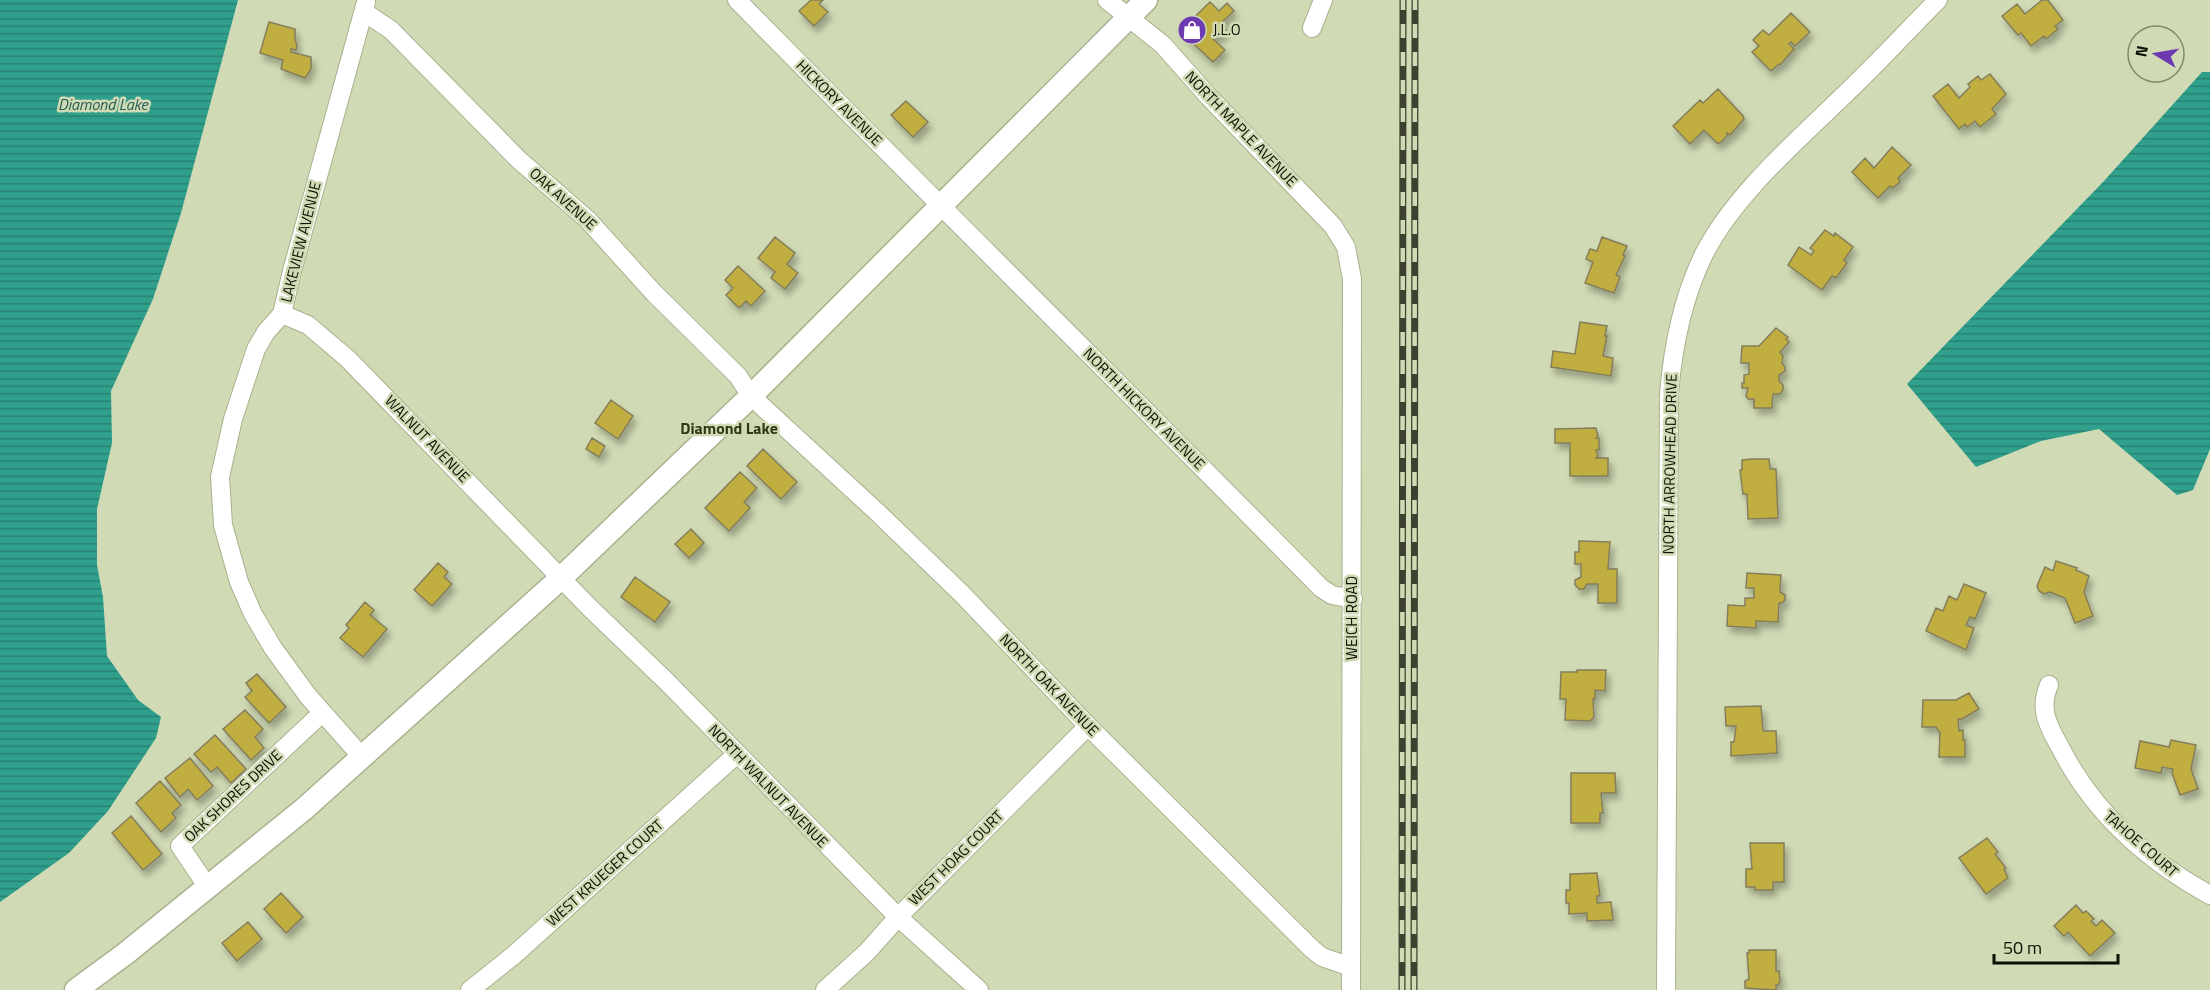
<svg xmlns="http://www.w3.org/2000/svg" width="2210" height="990" viewBox="0 0 2210 990" font-family="'Titillium Web',sans-serif">
  <style>
    .water { fill: url(#water-rules) }
    .building { fill: #c1ae41; stroke: #847e5b; stroke-width: 1.5; filter: url(#shadow) }
    .lines { fill: none; stroke-linecap: round; stroke-linejoin: round }
    .minor-casing { stroke: #a9b28e; stroke-width: 20 }
    .major-casing { stroke: #a9b28e; stroke-width: 25 }
    .minor { stroke: #fff; stroke-width: 18 }
    .major { stroke: #fff; stroke-width: 22 }
    .rail-casing { stroke: #3d412f; stroke-width: 7 }
    .rail { stroke: #d0dab4; stroke-width: 4.5; stroke-dasharray: 14; stroke-linecap: butt }
    .labels { text-anchor: middle; stroke-width: 5; stroke-linejoin: round; paint-order: stroke }
    .poi-label { font-size: 15px; fill: #0c0f03; stroke: #d0dab4; text-anchor: start }
    .street-label { font-size: 15px; fill: #0c0f03; stroke: #d0dab4 }
    .water-label { font-size: 16px; font-style: italic; fill: #235d53; stroke: #d0dab4 }
    .neighbourhood-label { font-size: 16px; font-weight: bold; fill: #313818; stroke: #d0dab4 }
  </style>
  <defs>
    <pattern id="water-rules" width="6" height="5" patternUnits="userSpaceOnUse" patternTransform="scale(1.5)"><rect width="6" height="5" fill="#30a08d"/><path d="M0 2.5h6" fill="none" stroke="#278171"/></pattern>
    <filter id="shadow"><feDropShadow dx="3.5" dy="6" stdDeviation="3" flood-color="#0004"/></filter>
  </defs>
  <rect width="100%" height="100%" fill="#d0dab4"/>
  <path class="water" d="M 0,0 L 238,0 L 181,213 L 153,299 L 111,391 L 112,443 L 97,509 L 97,565 L 103,597 L 107,656 L 138,700 L 161,717 L 156,738 L 108,811 L 69,853 L 0,902 Z
    M 2202,72 L 2210,72 L 2210,449 L 2193,490 L 2177,495 L 2099,429 L 2041,441 L 1976,467 L 1907,384 L 2104,181 Z"/>
  <path class="building" d="M 811,0 L 823,0 L 819,4 L 828,12 L 814,26 L 799,11 Z
    M 2042,0 L 2048,0 L 2063,20 L 2055,26 L 2058,29 L 2046,39 L 2044,36 L 2031,46 L 2021,33 L 2018,35 L 2002,16 L 2017,4 L 2025,14 Z
    M 1210,2 L 1219,11 L 1227,3 L 1234,11 L 1220,24 L 1226,30 L 1219,37 L 1217,35 L 1213,39 L 1225,50 L 1213,62 L 1180,31 Z
    M 1791,13 L 1810,32 L 1795,46 L 1791,42 L 1789,44 L 1794,49 L 1780,65 L 1779,64 L 1771,71 L 1752,52 L 1759,46 L 1753,40 L 1763,30 L 1769,35 Z
    M 269,22 L 295,29 L 295,39 L 297,46 L 296,50 L 291,49 L 291,52 L 311,57 L 311,69 L 305,78 L 281,69 L 283,60 L 260,53 Z
    M 1990,74 L 2006,94 L 1992,109 L 1996,114 L 1980,127 L 1975,121 L 1967,127 L 1965,124 L 1959,129 L 1933,96 L 1948,84 L 1959,98 L 1970,87 L 1968,84 L 1978,76 L 1981,80 Z
    M 1718,89 L 1743,116 L 1744,119 L 1730,135 L 1727,133 L 1727,136 L 1720,143 L 1717,143 L 1704,130 L 1690,144 L 1673,126 L 1700,100 L 1703,103 Z
    M 906,101 L 928,122 L 913,137 L 891,115 Z
    M 1892,147 L 1911,165 L 1898,178 L 1900,180 L 1899,183 L 1892,188 L 1890,186 L 1878,198 L 1852,172 L 1865,158 L 1874,168 Z
    M 1825,230 L 1834,236 L 1835,233 L 1853,247 L 1844,260 L 1847,263 L 1836,278 L 1832,276 L 1822,290 L 1788,265 L 1799,247 L 1811,255 L 1814,251 L 1810,248 Z
    M 775,237 L 795,253 L 787,264 L 798,273 L 785,289 L 771,278 L 775,272 L 758,258 Z
    M 1602,237 L 1627,246 L 1623,255 L 1625,256 L 1616,275 L 1620,277 L 1614,293 L 1585,283 L 1593,262 L 1586,259 L 1590,249 L 1597,251 Z
    M 738,266 L 765,291 L 751,306 L 746,301 L 739,308 L 726,295 L 733,288 L 725,280 Z
    M 1580,322 L 1607,326 L 1605,336 L 1607,336 L 1603,356 L 1613,358 L 1611,376 L 1551,367 L 1553,351 L 1575,354 Z
    M 1776,328 L 1788,337 L 1786,339 L 1789,342 L 1780,352 L 1783,356 L 1782,363 L 1785,367 L 1785,371 L 1779,375 L 1779,381 L 1783,385 L 1783,390 L 1780,394 L 1773,394 L 1772,408 L 1754,408 L 1754,399 L 1748,399 L 1746,396 L 1748,388 L 1742,388 L 1742,383 L 1744,383 L 1744,375 L 1749,374 L 1749,363 L 1741,363 L 1742,346 L 1759,346 Z
    M 611,400 L 633,416 L 618,439 L 595,423 Z
    M 1596,428 L 1598,436 L 1596,438 L 1599,438 L 1599,450 L 1596,450 L 1598,456 L 1596,458 L 1608,458 L 1608,476 L 1570,476 L 1570,443 L 1555,443 L 1555,429 Z
    M 592,438 L 605,446 L 599,457 L 586,449 Z
    M 763,449 L 797,482 L 781,499 L 747,466 Z
    M 1752,459 L 1769,459 L 1770,469 L 1776,469 L 1778,518 L 1748,519 L 1747,494 L 1743,494 L 1740,470 L 1742,470 L 1742,460 Z
    M 740,472 L 757,488 L 744,502 L 750,508 L 729,531 L 705,508 Z
    M 691,529 L 704,543 L 689,558 L 675,544 Z
    M 1579,541 L 1610,542 L 1608,569 L 1617,569 L 1617,603 L 1598,603 L 1598,584 L 1587,584 L 1584,589 L 1579,589 L 1575,585 L 1575,580 L 1581,577 L 1581,564 L 1575,564 L 1575,552 L 1579,552 Z
    M 2056,561 L 2077,568 L 2076,570 L 2089,576 L 2084,592 L 2093,616 L 2075,623 L 2065,598 L 2050,592 L 2044,594 L 2039,591 L 2037,586 L 2045,567 L 2053,571 Z
    M 438,563 L 448,572 L 444,577 L 452,584 L 432,606 L 414,590 Z
    M 1747,573 L 1781,575 L 1780,592 L 1785,595 L 1785,600 L 1782,603 L 1779,603 L 1778,622 L 1756,621 L 1756,628 L 1727,626 L 1728,605 L 1745,606 L 1745,598 L 1754,598 L 1754,588 L 1746,588 Z
    M 635,577 L 670,602 L 655,622 L 621,597 Z
    M 1964,584 L 1986,593 L 1975,619 L 1970,617 L 1966,625 L 1974,628 L 1966,650 L 1926,631 L 1936,608 L 1943,611 L 1949,596 L 1957,600 Z
    M 365,602 L 374,610 L 370,615 L 387,629 L 363,657 L 340,638 L 349,628 L 346,625 Z
    M 1577,670 L 1606,670 L 1605,691 L 1595,690 L 1595,699 L 1593,699 L 1594,717 L 1590,721 L 1565,720 L 1566,699 L 1560,699 L 1561,672 L 1577,672 Z
    M 257,674 L 286,707 L 269,723 L 245,697 L 252,691 L 246,683 Z
    M 1969,693 L 1979,709 L 1962,719 L 1958,719 L 1959,731 L 1963,730 L 1963,740 L 1965,740 L 1965,757 L 1939,757 L 1940,733 L 1936,727 L 1922,727 L 1923,700 L 1956,700 Z
    M 1761,706 L 1763,731 L 1776,731 L 1777,753 L 1731,756 L 1731,742 L 1734,742 L 1736,726 L 1726,726 L 1725,707 Z
    M 245,710 L 263,729 L 255,737 L 264,748 L 251,760 L 223,729 Z
    M 215,735 L 246,769 L 231,783 L 217,767 L 211,772 L 194,754 Z
    M 2171,740 L 2196,745 L 2191,769 L 2198,789 L 2180,795 L 2172,773 L 2173,769 L 2162,767 L 2161,773 L 2135,768 L 2140,741 L 2169,747 Z
    M 190,758 L 213,786 L 197,800 L 188,789 L 180,797 L 165,778 Z
    M 1571,773 L 1615,773 L 1616,793 L 1601,793 L 1603,813 L 1600,813 L 1600,823 L 1571,823 Z
    M 160,781 L 181,805 L 172,813 L 176,818 L 161,832 L 136,803 Z
    M 131,816 L 162,854 L 143,870 L 112,833 Z
    M 1987,838 L 1998,852 L 1995,854 L 2006,868 L 2004,869 L 2008,878 L 1986,894 L 1959,858 Z
    M 1750,843 L 1784,843 L 1784,882 L 1773,882 L 1773,890 L 1755,890 L 1755,887 L 1746,887 L 1746,869 L 1752,869 Z
    M 1597,873 L 1600,896 L 1597,896 L 1597,903 L 1611,902 L 1613,920 L 1587,921 L 1587,913 L 1569,914 L 1569,903 L 1566,903 L 1566,890 L 1570,890 L 1570,874 Z
    M 281,893 L 303,917 L 286,933 L 264,909 Z
    M 2076,905 L 2083,913 L 2086,911 L 2094,919 L 2091,921 L 2096,926 L 2102,920 L 2115,933 L 2090,956 L 2068,932 L 2064,936 L 2054,926 Z
    M 248,922 L 262,939 L 237,961 L 222,943 Z
    M 1749,950 L 1776,950 L 1776,971 L 1779,971 L 1780,981 L 1778,985 L 1776,985 L 1776,990 L 1745,988 L 1745,981 L 1749,979 L 1747,953 L 1749,953 Z"/>
  <g class="lines">
    <g class="minor-casing">
      <path id="minor" d="M 737,0 C 930,197 1128,391 1321,588 L 1332,595 L 1353,599
        M 1107,0 L 1163,45 L 1208,96 L 1333,226 L 1346,247 L 1352,279 L 1351,990
        M 364,12 L 391,30 L 519,160 L 588,220 L 654,293 L 738,376 L 751,396 L 876,511 L 962,594 L 1088,726 L 1312,949 L 1322,957 L 1351,967
        M 1312,28 L 1323,0
        M 282,314 L 308,325 L 348,359 L 590,608 L 666,681 L 898,917 L 979,990
        M 2049,685 C 2038,710 2049,727 2061,749 C 2094,813 2148,861 2210,895
        M 362,757 L 308,696 L 273,648 L 253,614 L 239,582 L 223,525 L 220,477 L 233,419 L 256,349 L 266,332 L 282,314 L 292,271 L 366,2
        M 207,886 L 180,846 L 322,713
        M 470,990 L 514,955 L 737,754
        M 825,990 L 867,952 L 898,917 L 1088,726
        M 1666,990 L 1669,394 C 1673,345 1683,297 1704,254 C 1734,195 1796,142 1842,97 C 1875,66 1906,32 1938,0"/>
    </g>
    <g class="major-casing">
      <path id="major" d="M 76,990 L 125,954 L 304,809 L 561,578 L 751,396 L 1146,0"/>
    </g>
    <use href="#minor" class="minor"/>
    <use href="#major" class="major"/>
    <g class="rail-casing">
      <path id="rail" d="M 1402,990 L 1403,0
        M 1414,990 L 1415,0"/>
    </g>
    <use href="#rail" class="rail"/>
  </g>
  <defs>
    <g id="shop-disc" transform="scale(1.5)"><circle r="9.5" fill="#6d3ab1" stroke="#d0dab4"/><path d="M-5-2.5h2.3a2.7 3.5 0 0 1 5.4 0H5L5.5 6h-11ZM-1.5-2.5h3a1.5 2.3 0 0 0-3 0Z" fill="#fff"/></g>
  </defs>
  <g fill-rule="evenodd">
    <use href="#shop-disc" x="1192" y="30"/>
  </g>
  <g class="labels">
    <g class="poi-label">
      <text x="1213" y="35">J.L.O</text>
    </g>
    <g class="street-label">
      <text transform="translate(839 103) rotate(45)" y="5">HICKORY AVENUE</text>
      <text transform="translate(1241 129) rotate(46)" y="5">NORTH MAPLE AVENUE</text>
      <text transform="translate(563 199) rotate(42)" y="5">OAK AVENUE</text>
      <text transform="translate(301 242) rotate(-76)" y="5">LAKEVIEW AVENUE</text>
      <text transform="translate(1144 409) rotate(45)" y="5">NORTH HICKORY AVENUE</text>
      <text transform="translate(427 439) rotate(46)" y="5">WALNUT AVENUE</text>
      <text transform="translate(1670 464) rotate(-89)" y="5">NORTH ARROWHEAD DRIVE</text>
      <text transform="translate(1352 618) rotate(-90)" y="5">WEICH ROAD</text>
      <text transform="translate(1049 685) rotate(46)" y="5">NORTH OAK AVENUE</text>
      <text transform="translate(768 786) rotate(46)" y="5">NORTH WALNUT AVENUE</text>
      <text transform="translate(233 796) rotate(-43)" y="5">OAK SHORES DRIVE</text>
      <text transform="translate(2141 844) rotate(41)" y="5">TAHOE COURT</text>
      <text transform="translate(956 858) rotate(-45)" y="5">WEST HOAG COURT</text>
      <text transform="translate(605 873) rotate(-42)" y="5">WEST KRUEGER COURT</text>
    </g>
    <g class="water-label">
      <text x="103" y="110">Diamond Lake</text>
    </g>
    <g class="neighbourhood-label">
      <text x="729" y="434">Diamond Lake</text>
    </g>
  </g>
  <g transform="translate(2156 54) rotate(281)"><circle r="28" fill="#d0dab4" stroke="#82896d" stroke-width="1.5"/>
  <path d="M0-4.5L10 22L0 15L-10 22Z" fill="#6d3ab1"/>
  <text y="-9" font-size="16" font-weight="bold" text-anchor="middle" fill="#0c0f03">N</text>
  </g>
  <path d="M1994 954v9h124v-9" fill="none" stroke="#0c0f03" stroke-width="3"/>
  <text x="2003" y="954" font-size="18" fill="#0c0f03" stroke="#d0dab4" stroke-width="4.5" paint-order="stroke">50 m</text>
</svg>
